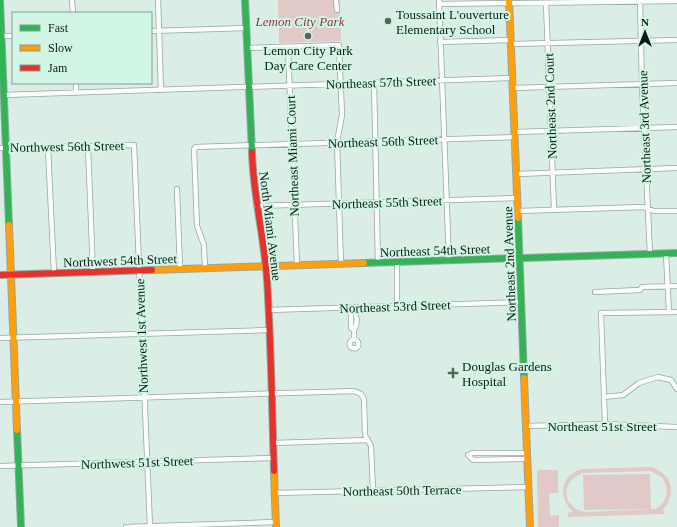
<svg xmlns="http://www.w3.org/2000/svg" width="677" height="527" viewBox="0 0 677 527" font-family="Georgia,serif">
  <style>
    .green { fill: #e0c9c7; fill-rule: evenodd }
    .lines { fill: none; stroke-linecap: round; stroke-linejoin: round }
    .street-casing { stroke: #97a6a0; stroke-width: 6 }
    .fast-casing { stroke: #97a6a0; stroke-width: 8 }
    .slow-casing { stroke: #97a6a0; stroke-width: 8 }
    .jam-casing { stroke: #97a6a0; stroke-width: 8 }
    .street { stroke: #f9fcfb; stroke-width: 4.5 }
    .fast { stroke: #30b455; stroke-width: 6 }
    .slow { stroke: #ff9f0a; stroke-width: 6 }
    .jam { stroke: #e5322d; stroke-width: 6 }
    .poi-dot { fill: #55645d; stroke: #d2f6e6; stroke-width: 1.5 }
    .labels { text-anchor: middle; stroke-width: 4; stroke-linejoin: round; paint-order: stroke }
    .poi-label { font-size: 13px; fill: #0d1a14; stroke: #d2f6e6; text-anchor: start }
    .park-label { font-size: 13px; font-style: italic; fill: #8d3442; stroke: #d2f6e6 }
    .street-label { font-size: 13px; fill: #0d1a14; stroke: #d2f6e6 }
  </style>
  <rect width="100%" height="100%" fill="#daeee5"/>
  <path class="green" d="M 278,0 L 340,0 L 341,41 L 279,43 Z
    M 652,467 C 672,475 677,492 663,510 L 664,514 L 568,517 L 568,513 L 573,512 C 557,497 561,475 582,469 ZM 650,471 L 662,477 C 670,490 668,500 656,509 L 585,512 C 561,507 560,481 583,473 Z
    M 537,470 L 558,470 L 558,493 L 549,493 L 550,516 L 559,515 L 559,527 L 538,527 Z
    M 650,474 L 651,509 L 584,510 L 583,475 Z"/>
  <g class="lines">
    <g class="street-casing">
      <path id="street" d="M 72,0 L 73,13
        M 158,0 L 161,90
        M 336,0 L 337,10
        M 439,0 L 449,261
        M 640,0 L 642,85 L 650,254
        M 546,3 L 554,209
        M 439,4 L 677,1
        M 151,31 L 247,28
        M 2,36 L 13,36
        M 440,42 L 511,40
        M 511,44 L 677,40
        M 288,47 L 297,265
        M 247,48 L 339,45 L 342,115 L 337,142 L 341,264
        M 76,83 L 76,93
        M 374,83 L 378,263
        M 513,88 L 677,83
        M 4,95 L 513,78
        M 515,132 L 677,127
        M 88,147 L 93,272
        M 0,148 L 134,145 L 150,527
        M 48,148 L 54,273
        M 517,174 L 677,168
        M 177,189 L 180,269
        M 256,206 L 518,198
        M 518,211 L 643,207 L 654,211 L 677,211
        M 666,254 L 669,312
        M 397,262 L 397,307
        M 205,268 L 204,245 L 197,226 L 194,149 L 196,147 L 515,137
        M 595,292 L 640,290 L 642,287 L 677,286
        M 353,307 L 351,313 L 351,328 L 354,330 L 354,340
        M 353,307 C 357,314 358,324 354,330
        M 268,310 L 522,302
        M 0,338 L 269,330
        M349.5 344a4.5 4.5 0 1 1 9 0a4.5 4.5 0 1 1-9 0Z
        M 604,397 L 623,395 L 639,383 L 658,377 L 671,380 L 677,389
        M 0,402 L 354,391 L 361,394 L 364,399 L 365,435 L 371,446 L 373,490
        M 605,424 L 601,313 L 677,312
        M 526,426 L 605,424 L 677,427
        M 273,443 L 368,440
        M 527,453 L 473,453 L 468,455 L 473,460 L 527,459
        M 0,466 L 274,458
        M 275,493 L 529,487
        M 126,527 L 276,522"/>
    </g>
    <g class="fast-casing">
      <path id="fast" d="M 0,0 L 9,225
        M 245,0 L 252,152
        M 518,218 L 524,378
        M 364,263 L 677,253
        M 17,430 L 21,527"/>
    </g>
    <g class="slow-casing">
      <path id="slow" d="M 509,0 L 518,218
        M 9,225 L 17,430
        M 152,270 L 364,263
        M 524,378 L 530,527
        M 274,471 L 276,527"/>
    </g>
    <g class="jam-casing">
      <path id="jam" d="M 252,152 C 253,194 264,236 267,279 C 271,342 272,407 274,471
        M 0,275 L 152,270"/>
    </g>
    <use href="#street" class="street"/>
    <use href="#fast" class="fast"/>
    <use href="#slow" class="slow"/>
    <use href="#jam" class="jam"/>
  </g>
  <g class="poi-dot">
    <circle cx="388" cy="21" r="4"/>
    <circle cx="308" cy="36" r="4"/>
    <path d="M451 367h4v4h4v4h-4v4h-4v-4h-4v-4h4z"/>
  </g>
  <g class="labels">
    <g class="poi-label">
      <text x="396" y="19">Toussaint L'ouverture<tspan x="396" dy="15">Elementary School</tspan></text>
      <text x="308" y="55" text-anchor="middle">Lemon City Park<tspan x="308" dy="15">Day Care Center</tspan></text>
      <text x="462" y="371">Douglas Gardens<tspan x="462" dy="15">Hospital</tspan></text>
    </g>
    <g class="park-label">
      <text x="300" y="26">Lemon City Park</text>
    </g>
    <g class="street-label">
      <text transform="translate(381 82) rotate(-2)" y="5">Northeast 57th Street</text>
      <text transform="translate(550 106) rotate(-92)" y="5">Northeast 2nd Court</text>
      <text transform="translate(644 127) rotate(-92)" y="5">Northeast 3rd Avenue</text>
      <text transform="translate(383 141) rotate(-2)" y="5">Northeast 56th Street</text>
      <text transform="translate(67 146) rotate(-1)" y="5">Northwest 56th Street</text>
      <text transform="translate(292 156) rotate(-92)" y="5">Northeast Miami Court</text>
      <text transform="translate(387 202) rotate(-2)" y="5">Northeast 55th Street</text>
      <text transform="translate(271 226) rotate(83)" y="5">North Miami Avenue</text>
      <text transform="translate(435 250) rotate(-2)" y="5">Northeast 54th Street</text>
      <text transform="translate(120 260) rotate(-2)" y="5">Northwest 54th Street</text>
      <text transform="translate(509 264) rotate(-92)" y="5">Northeast 2nd Avenue</text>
      <text transform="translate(395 306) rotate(-2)" y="5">Northeast 53rd Street</text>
      <text transform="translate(141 336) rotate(-92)" y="5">Northwest 1st Avenue</text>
      <text x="602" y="431">Northeast 51st Street</text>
      <text transform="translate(137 462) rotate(-2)" y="5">Northwest 51st Street</text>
      <text transform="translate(402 490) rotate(-1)" y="5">Northeast 50th Terrace</text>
    </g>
  </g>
  <rect x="12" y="12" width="140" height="72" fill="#d2f6e6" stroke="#839e92"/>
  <rect x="20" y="25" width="20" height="6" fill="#30b455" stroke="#839e92"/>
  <text x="48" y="32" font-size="12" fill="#0d1a14">Fast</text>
  <rect x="20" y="45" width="20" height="6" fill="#ff9f0a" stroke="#839e92"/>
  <text x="48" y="52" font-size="12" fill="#0d1a14">Slow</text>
  <rect x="20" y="65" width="20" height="6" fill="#e5322d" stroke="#839e92"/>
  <text x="48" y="72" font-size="12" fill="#0d1a14">Jam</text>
  <g transform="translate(645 32)" stroke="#d2f6e6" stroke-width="3" paint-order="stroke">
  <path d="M0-3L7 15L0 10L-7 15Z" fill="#0d1a14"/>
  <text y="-6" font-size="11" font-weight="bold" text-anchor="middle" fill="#0d1a14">N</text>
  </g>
</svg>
